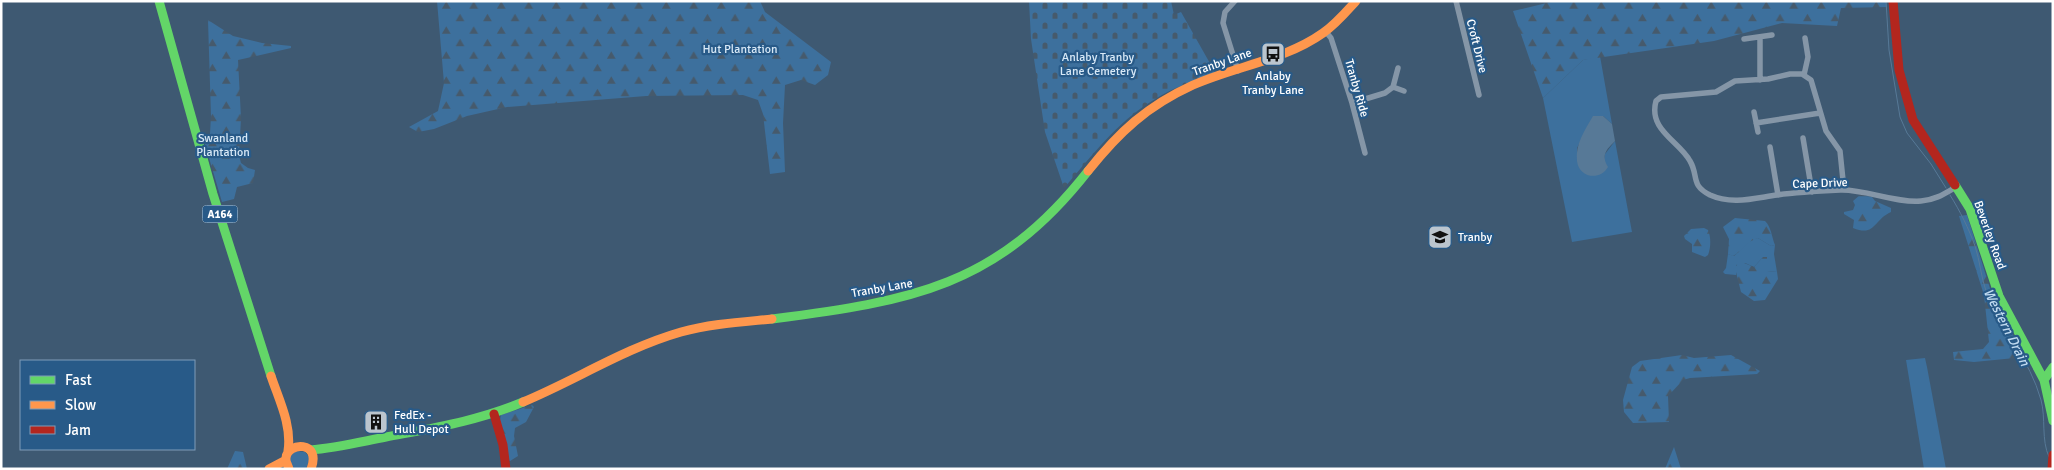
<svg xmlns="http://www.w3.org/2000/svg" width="2054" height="470" viewBox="0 0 2054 470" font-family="Signika,sans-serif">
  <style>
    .green { fill: #3d709d }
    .forest { fill: url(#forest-firs) }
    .cemetery { fill: url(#cemetery-stones) }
    .water { fill: #577997 }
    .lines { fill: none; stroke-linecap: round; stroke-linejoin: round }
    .stream { stroke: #577997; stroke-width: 1 }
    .street { stroke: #8596a7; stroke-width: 5.5 }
    .fast { stroke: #63d668; stroke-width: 9 }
    .slow { stroke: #ff974d; stroke-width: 9 }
    .jam { stroke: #b3261e; stroke-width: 9 }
    .labels { text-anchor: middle; stroke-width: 4.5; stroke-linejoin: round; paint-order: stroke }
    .shield { fill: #285a88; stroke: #becedb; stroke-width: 1 }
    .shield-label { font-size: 11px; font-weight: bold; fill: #fff }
    .street-label { font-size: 12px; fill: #fff; stroke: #285a88 }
    .park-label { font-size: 12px; fill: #d8e9f7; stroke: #285a88 }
    .poi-label { font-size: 12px; fill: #fff; stroke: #285a88; text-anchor: start }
    .water-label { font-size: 14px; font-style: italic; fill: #c0daf0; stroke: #285a88 }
  </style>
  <defs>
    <pattern id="forest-firs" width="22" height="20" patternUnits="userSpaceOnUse" patternTransform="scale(1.25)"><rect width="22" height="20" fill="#3d709d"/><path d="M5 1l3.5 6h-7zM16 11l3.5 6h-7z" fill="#465a6c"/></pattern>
    <pattern id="cemetery-stones" width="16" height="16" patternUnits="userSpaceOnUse" patternTransform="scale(1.25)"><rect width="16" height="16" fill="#3d709d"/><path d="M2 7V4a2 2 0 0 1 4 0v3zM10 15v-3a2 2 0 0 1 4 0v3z" fill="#465a6c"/></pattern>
  </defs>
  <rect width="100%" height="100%" fill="#3e5972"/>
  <path class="green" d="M 1600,56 L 1612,124 L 1603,116 L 1593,117 L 1577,148 L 1577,161 L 1604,159 L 1605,154 L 1615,141 L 1632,232 L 1572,242 L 1543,98 L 1583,60 Z
    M 1758,238 L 1771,246 L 1775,245 L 1774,254 L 1777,272 L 1767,271 L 1766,262 L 1763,257 L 1754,267 L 1745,263 L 1736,265 L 1736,275 L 1725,274 L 1723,272 L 1726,268 L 1728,254 L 1734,256 L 1752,239 Z
    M 1925,358 L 1927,367 L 1946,469 L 1924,469 L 1906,360 Z
    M 295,451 L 305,452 L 310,458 L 306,469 L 293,469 L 289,458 Z"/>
  <path class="forest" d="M 437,1 L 760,1 L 765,12 L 831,62 L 828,75 L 815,85 L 801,80 L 785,85 L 783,123 L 785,172 L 770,174 L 763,114 L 758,100 L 743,95 L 646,96 L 507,107 L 467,116 L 434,129 L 418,132 L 409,127 L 438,111 L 444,83 Z
    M 1555,1 L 1886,1 L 1887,7 L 1841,8 L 1837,26 L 1782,23 L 1714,41 L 1583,60 L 1543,98 L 1513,11 Z
    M 208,20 L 233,36 L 262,43 L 291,46 L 291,48 L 238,60 L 241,118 L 239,155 L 241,163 L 248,168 L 255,170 L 253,183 L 237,187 L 234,199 L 222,202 L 202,134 L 210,134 L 211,116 Z
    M 1860,195 L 1872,197 L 1875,201 L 1891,208 L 1891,212 C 1873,220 1876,237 1853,228 L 1854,220 L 1844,214 L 1844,212 L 1853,210 L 1855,205 L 1853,201 Z
    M 1967,215 L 1993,298 L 2025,357 L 1974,362 L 1954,360 L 1953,352 L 1983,349 L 1989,342 L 1984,295 L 1959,216 Z
    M 1735,218 L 1765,221 C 1771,226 1772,238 1775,245 L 1771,246 L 1758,238 C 1748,240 1743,251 1733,256 L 1728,254 L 1729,239 L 1723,227 Z
    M 1704,228 L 1708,230 C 1711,237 1711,247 1708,255 L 1705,257 L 1692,252 L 1692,244 L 1685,239 L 1684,236 L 1691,229 Z
    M 1763,257 L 1767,257 L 1767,271 L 1777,272 L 1778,279 L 1765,300 L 1754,301 L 1741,292 L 1735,268 L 1739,261 L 1754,267 Z
    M 1682,355 L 1694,358 L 1731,355 L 1760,371 L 1757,374 L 1690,378 L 1683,380 L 1668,396 L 1669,422 L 1633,423 L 1624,412 L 1623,400 L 1632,367 L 1640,361 Z
    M 532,405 L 534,407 L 526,422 L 515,428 L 514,436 L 518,456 L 510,461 L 508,460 L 500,420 L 501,415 Z
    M 1674,447 L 1681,469 L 1665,469 Z
    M 235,451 L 243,452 L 247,469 L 227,469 Z"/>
  <path class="cemetery" d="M 1029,1 L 1171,1 L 1174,15 L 1181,12 L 1216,74 C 1194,81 1171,88 1152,101 C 1117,122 1091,157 1064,188 L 1045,132 L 1031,39 Z"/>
  <path class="water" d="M 1593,116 L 1603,116 L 1612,124 L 1615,141 C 1606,150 1601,155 1608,167 C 1600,181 1579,178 1577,161 C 1575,144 1585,130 1593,116 Z"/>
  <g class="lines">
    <path class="stream" d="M 1886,1 L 1889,50 L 1900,117 L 1907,133 L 1931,164 L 1946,188
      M 1950,195 C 1960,211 1969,229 1975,246 C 1980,261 1981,277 1986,291 C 2002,330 2030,360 2041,400 C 2046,418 2041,440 2049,457"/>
    <path class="street" d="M 1235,1 L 1225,12 L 1223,23 L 1238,71
      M 1456,1 L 1479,95
      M 1326,32 L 1331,38 L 1352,103 L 1365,153
      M 1744,39 L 1772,35
      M 1804,75 L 1808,57 L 1805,38
      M 1760,80 L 1760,37
      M 1393,87 L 1398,68
      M 1352,103 L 1385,93 L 1393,87 L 1404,91
      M 1754,112 L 1758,132
      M 1756,123 L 1820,113
      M 1803,138 L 1812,192
      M 1770,147 L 1778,195
      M 1844,190 L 1840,151 L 1826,131 L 1811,80 L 1802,74 L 1790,74 L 1768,79 L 1735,81 L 1716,92 L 1661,97 L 1656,101 C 1648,130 1679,141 1690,161 C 1699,176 1690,185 1710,195 C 1732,205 1755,198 1777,195 C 1799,192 1821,191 1842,190 C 1868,190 1895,203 1921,201 C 1935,200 1944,194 1956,187"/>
    <path class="fast" d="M 159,1 L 213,194 L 271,376
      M 1955,185 L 1970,209 L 1999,296 L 2044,380 L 2053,421
      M 772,319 C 911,301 997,287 1088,171
      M 2044,380 L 2053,367
      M 310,450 C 336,448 360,442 386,437 C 433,428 478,421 523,402"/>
    <path class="slow" d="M 1088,171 C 1119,132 1147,106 1193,85 C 1236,66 1285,60 1323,33 C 1336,24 1346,12 1356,1
      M 271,376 C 279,400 292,425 288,451
      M 523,402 C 576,380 625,348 681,332 C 710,324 742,322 772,319
      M 269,469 L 286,460
      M 289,469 C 288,465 285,461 286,458 C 287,442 322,440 311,469"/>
    <path class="jam" d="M 1893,1 L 1899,70 L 1913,120 L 1955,185
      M 494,414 L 503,445 L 506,469
      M 2052,469 L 2053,455"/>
  </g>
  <defs>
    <g id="bus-square" transform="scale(1.25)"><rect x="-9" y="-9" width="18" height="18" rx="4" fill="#bbc5ce" stroke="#285a88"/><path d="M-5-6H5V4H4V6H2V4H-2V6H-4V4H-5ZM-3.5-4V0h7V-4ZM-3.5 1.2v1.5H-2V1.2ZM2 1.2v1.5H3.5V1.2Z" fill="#111"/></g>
    <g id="school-square" transform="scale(1.25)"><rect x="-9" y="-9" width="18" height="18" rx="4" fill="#bbc5ce" stroke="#285a88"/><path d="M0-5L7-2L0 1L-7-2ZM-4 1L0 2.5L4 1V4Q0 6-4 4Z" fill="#111"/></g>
    <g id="building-square" transform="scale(1.25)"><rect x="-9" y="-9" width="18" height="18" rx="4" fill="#bbc5ce" stroke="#285a88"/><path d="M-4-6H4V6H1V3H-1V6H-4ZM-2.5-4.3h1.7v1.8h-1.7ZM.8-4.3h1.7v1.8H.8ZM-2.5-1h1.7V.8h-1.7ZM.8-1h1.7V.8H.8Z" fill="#111"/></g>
  </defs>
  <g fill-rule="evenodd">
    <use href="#bus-square" x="1273" y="54"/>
    <use href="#school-square" x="1440" y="237"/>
    <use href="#building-square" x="376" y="422"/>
  </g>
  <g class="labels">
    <rect class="shield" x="202.5" y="205.5" width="35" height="17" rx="4"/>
    <g class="shield-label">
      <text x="220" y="218">A164</text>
    </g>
    <g class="street-label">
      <text transform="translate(1477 46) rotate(76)" y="4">Croft Drive</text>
      <text transform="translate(1222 62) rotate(-19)" y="4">Tranby Lane</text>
      <text transform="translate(1357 88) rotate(74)" y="4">Tranby Ride</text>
      <text transform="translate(1820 183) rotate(-2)" y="4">Cape Drive</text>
      <text transform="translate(1990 235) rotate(70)" y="4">Beverley Road</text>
      <text transform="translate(882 288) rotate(-10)" y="4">Tranby Lane</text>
    </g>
    <g class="park-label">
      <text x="740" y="53">Hut Plantation</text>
      <text x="1098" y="61">Anlaby Tranby<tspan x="1098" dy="14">Lane Cemetery</tspan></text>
      <text x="223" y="142">Swanland<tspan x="223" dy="14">Plantation</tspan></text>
    </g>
    <g class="poi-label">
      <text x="1273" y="80" text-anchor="middle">Anlaby<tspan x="1273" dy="14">Tranby Lane</tspan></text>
      <text x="1458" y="241">Tranby</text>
      <text x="394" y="419">FedEx -<tspan x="394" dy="14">Hull Depot</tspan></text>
    </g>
    <g class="water-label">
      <text transform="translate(2007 327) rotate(63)" y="5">Western Drain</text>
    </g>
  </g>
  <rect width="2054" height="470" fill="none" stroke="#ffffff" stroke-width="5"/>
  <rect x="20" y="360" width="175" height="90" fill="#285a88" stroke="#7e9cb8"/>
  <rect x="30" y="376" width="25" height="8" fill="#63d668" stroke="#7e9cb8"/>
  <text x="65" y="385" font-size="15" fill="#ffffff">Fast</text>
  <rect x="30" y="401" width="25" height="8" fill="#ff974d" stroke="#7e9cb8"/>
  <text x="65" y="410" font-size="15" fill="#ffffff">Slow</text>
  <rect x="30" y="426" width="25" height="8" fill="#b3261e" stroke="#7e9cb8"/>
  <text x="65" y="435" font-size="15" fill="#ffffff">Jam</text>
</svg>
